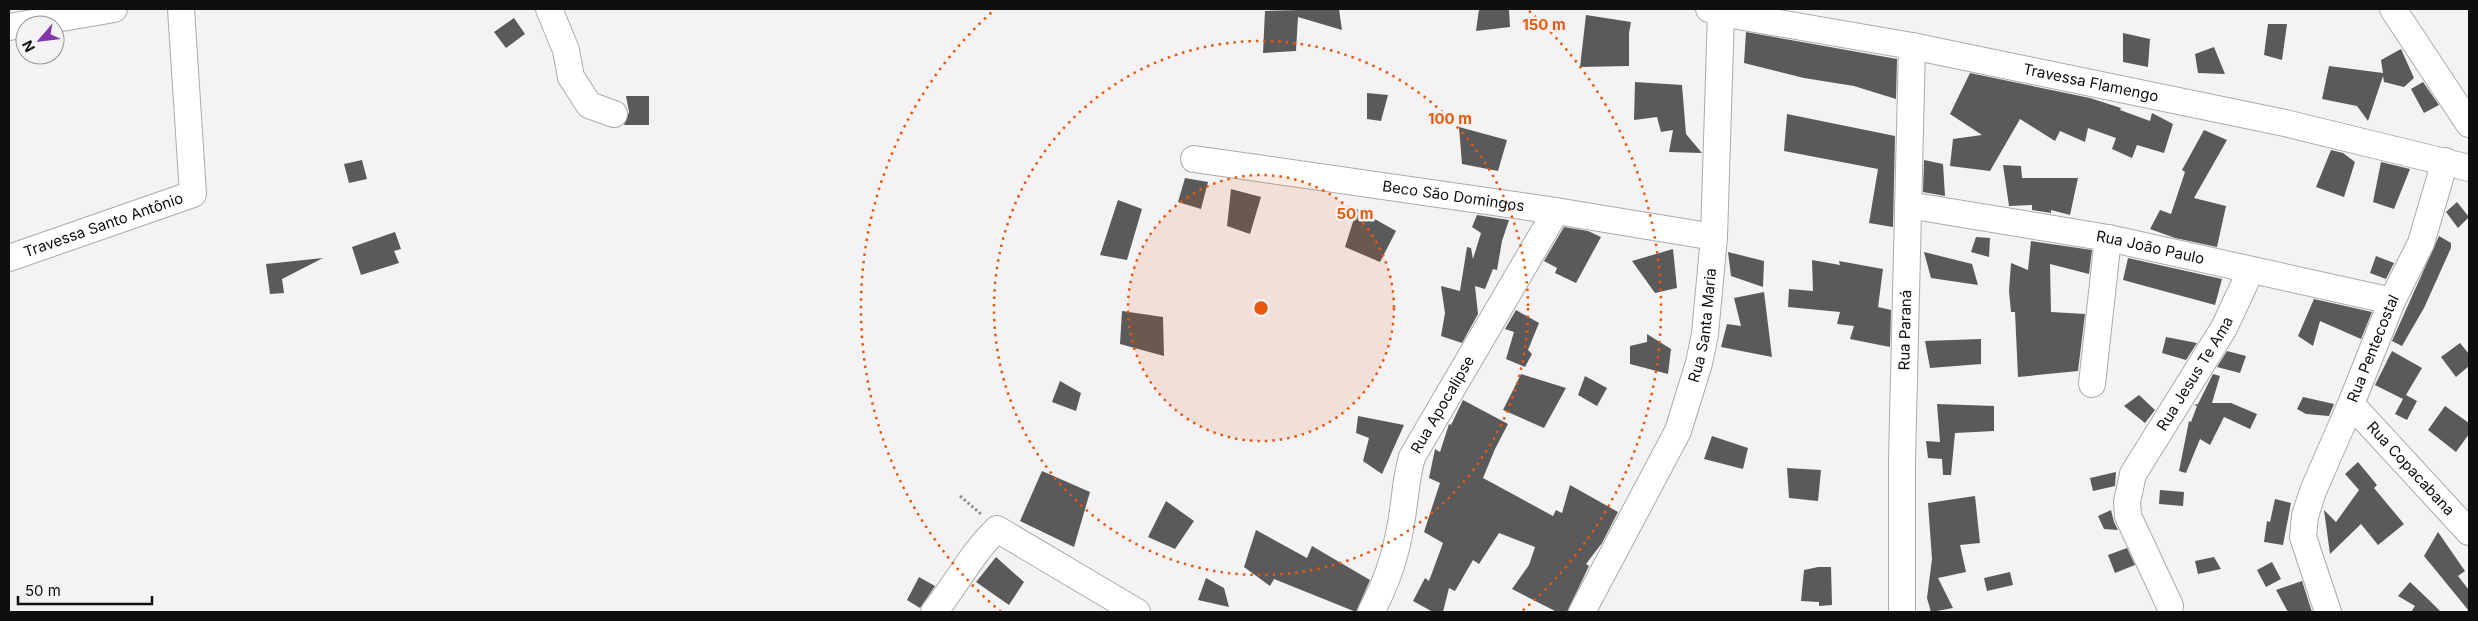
<svg xmlns="http://www.w3.org/2000/svg" width="2478" height="621" viewBox="0 0 2478 621" font-family="Inter,sans-serif">
  <style>
    .building { fill: #5a595b }
    .lines { fill: none; stroke-linecap: round; stroke-linejoin: round }
    .minor-casing { stroke: #acaaad; stroke-width: 28 }
    .path { stroke: #8d8c8e; stroke-width: 3; stroke-dasharray: 2.5 2.5; stroke-linecap: butt }
    .minor { stroke: #fff; stroke-width: 26 }
    .ring { fill: none; stroke: #e8590c; stroke-width: 2.5; stroke-dasharray: 2.5 5 }
    .labels { text-anchor: middle; stroke-width: 5; stroke-linejoin: round; paint-order: stroke }
    .street-label { font-size: 15px; fill: #0f0f10; stroke: #f4f2f5 }
    .centre { fill: #e8590c; stroke: #f4f2f5; stroke-width: 2.5 }
    .ring-label { font-size: 15px; text-anchor: middle; font-weight: bold; fill: #e8590c; stroke: #f4f2f5; stroke-width: 5; stroke-linejoin: round; paint-order: stroke }
  </style>
  <rect width="100%" height="100%" fill="#f4f2f5"/>
  <path class="building" d="M 1339,9 L 1342,30 L 1298,17 L 1296,51 L 1263,53 L 1265,11 Z
    M 1479,9 L 1509,9 L 1510,27 L 1476,31 Z
    M 1586,15 L 1631,22 L 1629,33 L 1629,66 L 1580,67 Z
    M 514,18 L 525,34 L 506,48 L 494,32 Z
    M 2268,24 L 2287,24 L 2282,60 L 2264,55 Z
    M 1746,32 L 1897,59 L 1896,99 L 1854,86 L 1804,78 L 1744,63 Z
    M 2123,33 L 2150,39 L 2148,67 L 2123,62 Z
    M 2214,47 L 2225,74 L 2198,73 L 2195,54 Z
    M 2401,49 L 2414,78 L 2404,87 L 2384,82 L 2383,76 L 2368,121 L 2357,106 L 2322,99 L 2329,66 L 2383,73 L 2381,60 Z
    M 1970,73 L 2090,98 L 2121,108 L 2120,110 L 2150,121 L 2152,113 L 2173,124 L 2164,153 L 2137,145 L 2132,158 L 2112,149 L 2116,138 L 2088,128 L 2085,142 L 2060,131 L 2055,141 L 2020,119 L 1990,171 L 1950,166 L 1953,139 L 1982,135 L 1950,114 Z
    M 1635,82 L 1682,85 L 1686,134 L 1702,153 L 1669,152 L 1673,130 L 1661,132 L 1657,117 L 1634,120 Z
    M 2423,82 L 2439,105 L 2424,113 L 2411,89 Z
    M 1367,93 L 1388,95 L 1381,121 L 1367,119 Z
    M 626,96 L 649,96 L 649,125 L 624,125 L 629,112 Z
    M 1787,114 L 1895,136 L 1893,227 L 1869,223 L 1878,169 L 1784,151 Z
    M 1459,127 L 1507,140 L 1498,171 L 1462,164 Z
    M 2204,130 L 2227,140 L 2194,198 L 2226,206 L 2217,247 L 2175,238 L 2150,229 L 2160,210 L 2171,214 L 2185,172 L 2182,170 Z
    M 2331,150 L 2343,153 L 2355,162 L 2344,197 L 2316,187 Z
    M 362,160 L 367,179 L 349,183 L 344,164 Z
    M 1924,160 L 1943,164 L 1945,196 L 1923,192 Z
    M 2381,162 L 2410,169 L 2394,209 L 2373,202 Z
    M 2003,165 L 2021,166 L 2022,178 L 2078,178 L 2070,215 L 2051,210 L 2051,213 L 2032,210 L 2032,205 L 2009,206 Z
    M 1185,178 L 1208,182 L 1201,209 L 1178,202 Z
    M 1231,189 L 1261,197 L 1250,234 L 1227,226 Z
    M 1118,200 L 1142,209 L 1127,260 L 1100,255 Z
    M 2457,202 L 2469,217 L 2458,228 L 2446,212 Z
    M 1357,209 L 1396,231 L 1380,262 L 1345,247 Z
    M 1477,215 L 1509,220 L 1502,241 L 1497,270 L 1493,269 L 1485,289 L 1475,286 L 1478,314 L 1462,343 L 1441,336 L 1445,313 L 1441,286 L 1460,291 L 1467,247 L 1471,248 L 1473,259 L 1481,233 L 1472,227 Z
    M 1564,227 L 1588,231 L 1601,237 L 1576,283 L 1555,273 L 1557,268 L 1544,261 Z
    M 395,232 L 401,249 L 394,251 L 399,263 L 361,275 L 352,247 Z
    M 2439,236 L 2451,243 L 2451,248 L 2424,308 L 2402,346 L 2392,341 Z
    M 1976,237 L 1990,238 L 1989,257 L 1971,252 Z
    M 2031,241 L 2092,250 L 2089,274 L 2050,264 L 2051,312 L 2085,314 L 2078,371 L 2018,377 L 2015,312 L 2011,312 L 2009,291 L 2011,263 L 2028,270 Z
    M 1673,249 L 1677,288 L 1655,293 L 1632,261 Z
    M 1728,252 L 1764,261 L 1763,287 L 1731,276 Z
    M 1924,252 L 1972,264 L 1978,285 L 1931,278 Z
    M 2376,256 L 2394,263 L 2386,279 L 2370,273 Z
    M 323,258 L 282,279 L 284,293 L 270,294 L 266,264 Z
    M 2128,258 L 2222,279 L 2215,305 L 2123,280 Z
    M 1812,260 L 1840,265 L 1839,261 L 1883,269 L 1878,307 L 1891,310 L 1890,347 L 1850,339 L 1854,326 L 1837,324 L 1840,312 L 1788,307 L 1789,289 L 1813,291 Z
    M 1764,292 L 1772,357 L 1721,347 L 1727,324 L 1741,326 L 1734,298 Z
    M 2314,299 L 2372,312 L 2361,339 L 2320,321 L 2313,346 L 2298,336 Z
    M 1516,310 L 1539,323 L 1528,350 L 1532,354 L 1525,367 L 1506,359 L 1514,332 L 1505,329 Z
    M 1122,311 L 1163,317 L 1164,356 L 1120,344 Z
    M 1647,334 L 1671,349 L 1668,374 L 1630,364 L 1630,346 L 1647,342 Z
    M 2166,337 L 2197,343 L 2186,360 L 2162,353 Z
    M 1981,339 L 1981,364 L 1930,368 L 1925,341 Z
    M 2460,343 L 2469,354 L 2469,366 L 2456,377 L 2441,357 Z
    M 2227,351 L 2246,356 L 2240,373 L 2217,367 Z
    M 2392,351 L 2422,368 L 2406,395 L 2417,401 L 2407,420 L 2395,414 L 2403,399 L 2375,385 Z
    M 1521,374 L 1566,388 L 1544,428 L 1503,410 Z
    M 2213,374 L 2220,376 L 2212,403 L 2231,403 L 2257,414 L 2250,429 L 2224,417 L 2210,445 L 2200,439 L 2186,473 L 2179,471 L 2189,421 L 2191,422 L 2197,406 L 2194,405 L 2198,404 Z
    M 1585,376 L 1607,388 L 1597,406 L 1578,395 Z
    M 1060,381 L 1081,393 L 1076,411 L 1052,402 Z
    M 2139,395 L 2155,410 L 2145,423 L 2124,406 Z
    M 2303,397 L 2334,404 L 2329,416 L 2306,414 L 2297,409 Z
    M 1463,400 L 1508,424 L 1495,449 L 1483,478 L 1553,516 L 1556,510 L 1562,513 L 1570,485 L 1618,512 L 1602,543 L 1586,564 L 1589,566 L 1567,612 L 1557,612 L 1512,589 L 1529,565 L 1535,547 L 1499,533 L 1479,564 L 1473,560 L 1455,591 L 1449,588 L 1443,612 L 1433,612 L 1413,601 L 1425,578 L 1429,581 L 1443,543 L 1424,532 L 1440,483 L 1429,478 L 1435,449 L 1440,452 L 1449,424 L 1451,425 Z
    M 1937,404 L 1994,406 L 1994,431 L 1955,433 L 1951,475 L 1943,475 L 1942,459 L 1928,458 L 1926,441 L 1940,442 Z
    M 2445,406 L 2469,423 L 2469,434 L 2456,452 L 2428,430 Z
    M 1358,416 L 1404,425 L 1382,474 L 1363,461 L 1369,438 L 1356,433 Z
    M 1712,436 L 1748,448 L 1743,469 L 1704,459 Z
    M 2358,462 L 2377,485 L 2374,488 L 2404,524 L 2378,545 L 2361,524 L 2330,554 L 2324,510 L 2336,522 L 2359,490 L 2345,474 Z
    M 1787,468 L 1821,470 L 1818,501 L 1789,498 Z
    M 1042,471 L 1090,492 L 1074,547 L 1020,521 Z
    M 2116,472 L 2115,486 L 2093,491 L 2090,478 Z
    M 2160,490 L 2184,492 L 2183,506 L 2159,504 Z
    M 1975,496 L 1980,543 L 1960,545 L 1966,572 L 1938,578 L 1953,608 L 1931,612 L 1927,598 L 1932,559 L 1928,503 Z
    M 2275,499 L 2291,503 L 2283,545 L 2264,542 L 2267,521 L 2270,522 Z
    M 1166,501 L 1194,521 L 1175,549 L 1148,537 Z
    M 2111,510 L 2114,522 L 2118,530 L 2104,529 L 2098,516 Z
    M 1256,530 L 1307,558 L 1312,546 L 1370,580 L 1356,612 L 1274,579 L 1270,586 L 1244,567 Z
    M 2438,532 L 2465,571 L 2458,576 L 2469,590 L 2469,611 L 2424,556 Z
    M 2127,548 L 2135,565 L 2115,573 L 2108,555 Z
    M 996,557 L 1024,582 L 1009,605 L 976,582 Z
    M 2214,557 L 2221,569 L 2198,574 L 2195,561 Z
    M 2272,562 L 2281,579 L 2266,587 L 2257,570 Z
    M 1818,567 L 1831,567 L 1832,605 L 1819,606 L 1819,602 L 1801,601 L 1804,570 Z
    M 2010,572 L 2013,585 L 1987,591 L 1984,578 Z
    M 919,577 L 935,586 L 920,608 L 907,600 Z
    M 1206,578 L 1224,588 L 1229,607 L 1198,600 Z
    M 2302,581 L 2312,612 L 2288,612 L 2276,590 Z
    M 2410,582 L 2431,602 L 2441,612 L 2411,612 L 2415,606 L 2398,596 Z"/>
  <g class="lines">
    <g class="minor-casing">
      <g id="minor">
        <path d="M 549,9 L 566,50 L 571,77 L 589,105 L 614,114"/>
        <path id="s1" d="M 1709,9 L 1721,13 L 1912,46 L 2285,123 L 2469,168"/>
        <path d="M 2393,9 L 2469,124"/>
        <path d="M 9,27 L 114,9"/>
        <path id="s2" d="M 1194,159 L 1556,211 L 1714,237"/>
        <path id="s3" d="M 1908,205 L 2108,238 L 2392,301"/>
        <path id="s4" d="M 9,258 L 193,194 L 181,9"/>
        <path d="M 2092,384 L 2108,238"/>
        <path id="s5" d="M 2351,404 L 2469,532"/>
        <path id="s6" d="M 2170,606 L 2128,516 L 2127,502 L 2133,474 L 2224,328 L 2251,270"/>
        <path d="M 934,612 C 956,585 971,554 997,529 L 1137,612"/>
        <path id="s7" d="M 1371,612 C 1385,586 1395,559 1400,529 C 1405,505 1405,481 1412,457 L 1556,211"/>
        <path id="s8" d="M 1582,612 L 1678,431 L 1699,363 L 1705,334 L 1714,237 L 1721,13"/>
        <path id="s9" d="M 1902,612 L 1902,460 L 1912,46"/>
        <path id="s10" d="M 2328,612 L 2303,537 L 2305,516 L 2313,491 L 2351,404 L 2392,301 L 2421,243 L 2445,161"/>
      </g>
    </g>
    <path class="path" d="M 960,496 L 982,515"/>
    <use href="#minor" class="minor"/>
  </g>
  <circle cx="1261" cy="308" r="133" fill="#e8590c" fill-opacity=".12"/>
  <g class="ring">
    <circle cx="1261" cy="308" r="133"/>
    <circle cx="1261" cy="308" r="267"/>
    <path d="M1001 612A400 400 0 0 1 993 11M1529 11A400 400 0 0 1 1521 612"/>
  </g>
  <g class="labels">
    <g class="street-label">
      <text dy="5" stroke="none"><textPath href="#s1" startOffset="389">Travessa Flamengo</textPath></text>
      <text dy="5" stroke="none"><textPath href="#s2" startOffset="262">Beco São Domingos</textPath></text>
      <text dy="5" stroke="none"><textPath href="#s4" startOffset="100">Travessa Santo Antônio</textPath></text>
      <text dy="5" stroke="none"><textPath href="#s3" startOffset="246">Rua João Paulo</textPath></text>
      <text dy="5" stroke="none"><textPath href="#s8" startOffset="314">Rua Santa Maria</textPath></text>
      <text dy="5" stroke="none"><textPath href="#s9" startOffset="282">Rua Paraná</textPath></text>
      <text dy="5" stroke="none"><textPath href="#s10" startOffset="281">Rua Pentecostal</textPath></text>
      <text dy="5" stroke="none"><textPath href="#s6" startOffset="260">Rua Jesus Te Ama</textPath></text>
      <text dy="5" stroke="none"><textPath href="#s7" startOffset="222">Rua Apocalipse</textPath></text>
      <text dy="5" stroke="none"><textPath href="#s5" startOffset="88">Rua Copacabana</textPath></text>
    </g>
  </g>
  <circle cx="1261" cy="308" r="8" class="centre"/>
  <g class="ring-label">
    <text x="1544" y="30">150 m</text>
    <text x="1450" y="124">100 m</text>
    <text x="1355" y="219">50 m</text>
  </g>
  <rect width="2478" height="621" fill="none" stroke="#0f0f10" stroke-width="20"/>
  <g transform="translate(40 40) rotate(242)"><circle r="24" fill="#f4f2f5" stroke="#989799"/>
  <path d="M0-4L9 19L0 12L-9 19Z" fill="#8437a8"/>
  <text y="-8" font-size="14" font-weight="bold" text-anchor="middle" fill="#0f0f10">N</text>
  </g>
  <path d="M18 596v8h134v-8" fill="none" stroke="#0f0f10" stroke-width="2.5"/>
  <text x="25" y="596" font-size="15" fill="#0f0f10" stroke="#f4f2f5" stroke-width="4" paint-order="stroke">50 m</text>
</svg>
